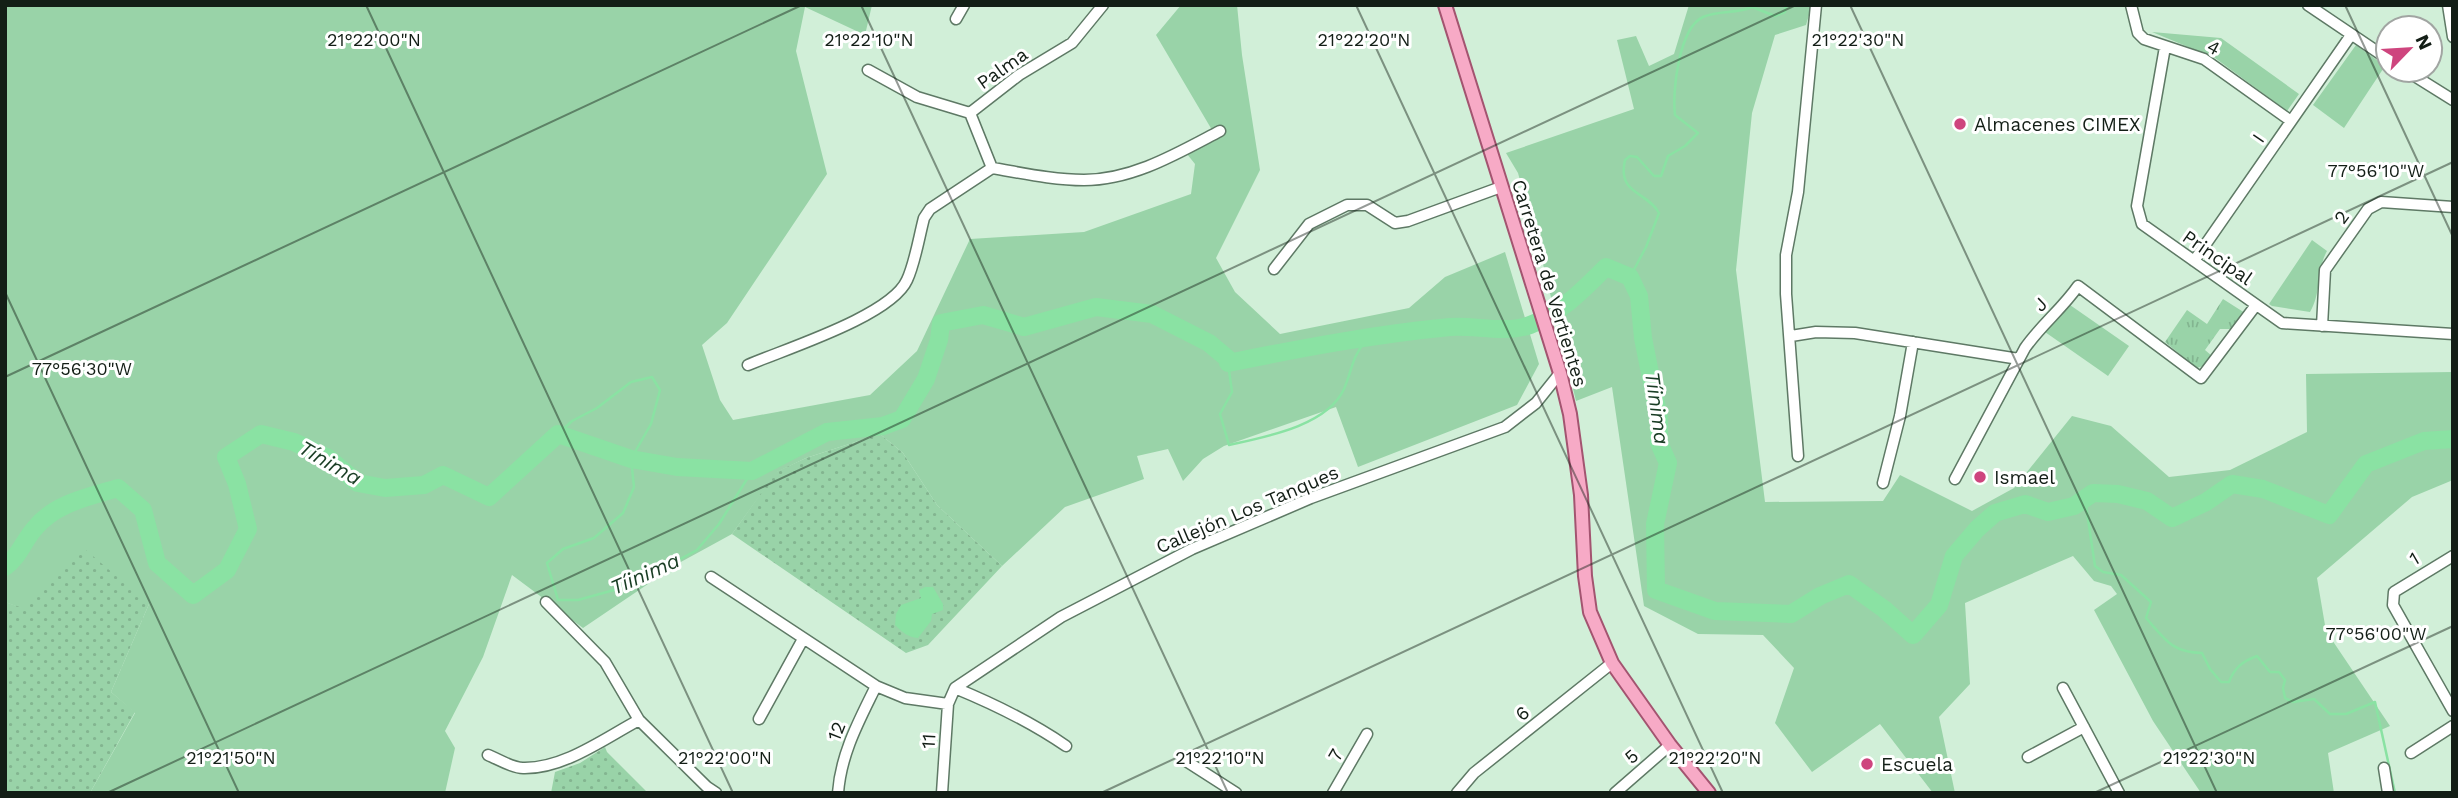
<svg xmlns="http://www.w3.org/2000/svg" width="2458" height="798" viewBox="0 0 2458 798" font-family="'Work Sans',sans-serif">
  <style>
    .grass { fill: #99d3a8 }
    .park { fill: url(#park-tufts) }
    .garden { fill: url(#garden-dots) }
    .water { fill: #8ae2a3 }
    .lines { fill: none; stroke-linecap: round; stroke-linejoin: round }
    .stream { stroke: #8ae2a3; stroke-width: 2.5 }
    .river { stroke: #8ae2a3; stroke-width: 18 }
    .minor-casing { stroke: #5e7965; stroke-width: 13 }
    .major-casing { stroke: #a35470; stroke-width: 16 }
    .minor { stroke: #fff; stroke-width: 10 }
    .major { stroke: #f7aac6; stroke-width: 12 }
    .ticks { fill: none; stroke: #131e16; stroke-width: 2; stroke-opacity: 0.45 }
    .poi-dot { fill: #ce457e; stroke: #fff; stroke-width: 2.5 }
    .labels { text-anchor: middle; stroke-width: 6; stroke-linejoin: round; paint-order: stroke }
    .street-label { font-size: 19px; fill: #131e16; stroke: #fff }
    .poi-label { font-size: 19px; fill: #131e16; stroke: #fff; text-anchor: start }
    .water-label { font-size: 21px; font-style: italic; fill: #193d24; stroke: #fff }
    .ticks-label { font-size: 18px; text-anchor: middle; fill: #131e16; stroke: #fff; stroke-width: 6; stroke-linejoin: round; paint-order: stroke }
  </style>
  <defs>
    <pattern id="park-tufts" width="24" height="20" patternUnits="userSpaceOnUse" patternTransform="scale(1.75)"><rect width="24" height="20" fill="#99d3a8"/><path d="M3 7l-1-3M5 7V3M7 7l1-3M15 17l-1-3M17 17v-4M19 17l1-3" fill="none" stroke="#83b590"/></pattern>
    <pattern id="garden-dots" width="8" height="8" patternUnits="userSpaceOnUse" patternTransform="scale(1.75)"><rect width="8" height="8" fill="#99d3a8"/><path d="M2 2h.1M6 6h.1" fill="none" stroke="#83b590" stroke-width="1.8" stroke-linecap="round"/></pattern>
  </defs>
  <rect width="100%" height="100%" fill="#d1efd8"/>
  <path class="grass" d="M 5,5 L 872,5 L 865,35 L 805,7 L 796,51 L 827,174 L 727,323 L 702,345 L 720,400 L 733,420 L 870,395 L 917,351 L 970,239 L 1084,232 L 1191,194 L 1195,164 L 1183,149 L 1212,130 L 1156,35 L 1181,5 L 1237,5 L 1242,55 L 1260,170 L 1216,258 L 1235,292 L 1280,334 L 1409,308 L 1445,277 L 1505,252 L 1539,364 L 1517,405 L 1358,467 L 1336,407 L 1224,446 L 1203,459 L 1183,481 L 1168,449 L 1137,456 L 1144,479 L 1065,507 L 1002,566 L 937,505 L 903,453 L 880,434 L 806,458 L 777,472 L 732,534 L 679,563 L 583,628 L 512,575 L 483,657 L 445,731 L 455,748 L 445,793 L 90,793 L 135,713 L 111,692 L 149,604 L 26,610 L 5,602 Z
    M 1689,5 L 1812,5 L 1806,25 L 1775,35 L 1752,113 L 1736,270 L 1765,502 L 1883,501 L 1900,475 L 1972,511 L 2014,488 L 2072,416 L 2111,426 L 2169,477 L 2230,470 L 2307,432 L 2306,374 L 2453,372 L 2453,480 L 2412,497 L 2317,578 L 2326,631 L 2390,726 L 2328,753 L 2334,793 L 2201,793 L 2153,721 L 2094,610 L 2117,594 L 2111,586 L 2094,581 L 2073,556 L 1965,603 L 1970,684 L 1939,717 L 1955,793 L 1933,793 L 1880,724 L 1812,772 L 1775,723 L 1794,668 L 1763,635 L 1698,634 L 1644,606 L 1612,387 L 1576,401 L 1542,260 L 1518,173 L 1506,153 L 1634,109 L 1617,40 L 1636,36 L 1649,66 L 1674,54 Z
    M 2152,32 L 2221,38 L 2299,94 L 2287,111 L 2215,58 Z
    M 2356,45 L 2385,66 L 2344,128 L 2313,105 Z
    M 2312,240 L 2327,251 C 2316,271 2322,292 2310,312 L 2272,306 L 2269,304 Z
    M 2070,305 L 2129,346 L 2108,376 L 2045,332 Z"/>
  <path class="park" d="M 2223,299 L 2245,313 L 2234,329 L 2220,329 L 2205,350 L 2212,356 L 2206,365 L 2197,368 L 2165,342 L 2187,310 L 2207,324 Z"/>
  <path class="garden" d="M 880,434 L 903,453 L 937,505 L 1002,566 L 928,645 L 906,653 L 732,534 L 776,472 L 806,458 Z
    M 80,545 L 149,604 L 111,692 L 135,712 L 90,793 L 5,793 L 5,602 L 26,609 Z
    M 605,747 L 607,752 L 648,793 L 551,793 L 555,772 L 580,763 Z"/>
  <path class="water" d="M 925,587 L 933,587 L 943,604 L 943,610 L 932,614 L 931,621 L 918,638 C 908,637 903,633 895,625 L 896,614 L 901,605 L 921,598 L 919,590 Z"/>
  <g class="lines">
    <path class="stream" d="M 1630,277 L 1646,247 L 1659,213 C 1647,191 1617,195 1625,160 L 1630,156 L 1637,157 L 1654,176 L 1661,176 L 1668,156 L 1685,146 L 1698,133 L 1675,115 C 1672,91 1679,28 1703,17 C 1719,10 1737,14 1752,7 L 1775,16 L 1785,12 L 1786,5
      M 1228,363 L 1232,392 L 1220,414 L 1229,445 C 1265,437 1327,426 1344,389 C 1353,368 1351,358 1367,339
      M 558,434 L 572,421 L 597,408 L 631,382 L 652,377 L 660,390 L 651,424 L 631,459 L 634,487 L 623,513 L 594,538 L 563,549 L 547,563 L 558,600 L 578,600 L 632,585 L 697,550 L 719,524 L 752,471
      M 2085,499 L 2095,566 L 2103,572 L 2121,575 L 2151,602 L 2146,618 C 2166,640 2171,652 2202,653 L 2210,669 L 2221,682 L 2229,682 C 2234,668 2243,661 2257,656 L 2270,672 L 2279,672 L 2285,680 L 2283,688 L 2285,698 L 2293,702 L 2314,699 L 2330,714 L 2346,714 L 2375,702 L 2395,793"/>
    <path class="river" d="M 5,567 C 19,557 24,540 35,528 C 55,503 89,497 118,488 L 143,510 L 157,563 L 193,595 L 227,570 L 248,529 L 237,484 L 226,457 L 261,434 L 294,442 L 328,458 L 358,483 L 385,488 L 424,485 L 443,475 L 489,497 L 558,434 L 631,459 L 677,467 L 752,471 L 827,432 L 883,426 L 902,419 L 926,379 L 939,340 L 941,323 L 983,315 L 1024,327 L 1096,307 L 1152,314 L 1209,343 L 1228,359 L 1228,363 C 1302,348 1376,334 1450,327 C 1475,325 1506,334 1530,325 C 1560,314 1585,288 1606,267 L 1630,277 L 1639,296 L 1643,338 L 1659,418 L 1659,443 L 1668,463 L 1655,524 L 1656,590 L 1715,611 L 1791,614 L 1820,596 L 1849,584 L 1884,609 L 1913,635 L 1939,605 L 1954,556 L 1977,529 L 1995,513 L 2025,504 L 2048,512 L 2074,506 L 2093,493 L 2118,494 L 2147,501 L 2172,518 L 2206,502 L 2232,484 L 2263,489 L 2329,515 L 2366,464 L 2424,441 L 2453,439"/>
    <g class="minor-casing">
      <path id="minor" d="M 2131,5 L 2138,33 L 2144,39 L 2204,59 L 2291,121
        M 2308,5 L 2388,59
        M 2448,5 L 2453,37
        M 956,19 L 964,5
        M 2165,47 L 2137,206 L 2142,224 L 2282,323 L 2453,334
        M 868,70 L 917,97 L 970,113
        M 2405,70 L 2453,100
        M 970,113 L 1019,75 L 1072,43 L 1103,5
        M 970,113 L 992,168
        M 2194,261 L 2351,35
        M 1274,269 L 1309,224 L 1347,205 L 1367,205 L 1395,223 L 1408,221 L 1501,187
        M 2322,326 L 2325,270 L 2368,209 L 2381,202 L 2453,207
        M 1791,336 L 1816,332 L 1855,333 L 2019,359
        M 748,365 C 785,349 891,316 907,280 C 915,263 919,237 924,218 L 930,209 L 992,168 C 1022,173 1053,180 1084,180 C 1133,180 1178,153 1220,131
        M 1798,456 L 1786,294 L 1786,255 L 1798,192 L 1816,5
        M 1955,479 L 2025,348 C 2041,325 2062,309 2078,286 L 2201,378 L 2256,305
        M 1883,483 L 1900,416 L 1913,342
        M 2453,556 L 2394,592 L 2393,605 L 2453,711
        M 711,577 L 876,686 L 905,698 L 948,704
        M 546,602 L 605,662 L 639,720 L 707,787 L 716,793
        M 955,688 C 994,704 1031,722 1066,746
        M 2063,688 L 2119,793
        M 759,719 L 803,639
        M 2411,753 L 2453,726
        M 488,755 C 498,759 512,768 523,768 C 564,769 605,738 639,720
        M 2028,757 L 2084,727
        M 1183,759 L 1236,793
        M 2384,768 L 2388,793
        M 838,793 C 841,753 859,721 876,686
        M 942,793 L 948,704 L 955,688 L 1061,617 L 1192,549 L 1311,498 L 1505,427 L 1536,403 L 1560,373
        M 1333,793 L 1367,734
        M 1457,793 L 1474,773 L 1612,663
        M 1615,793 L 1670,745"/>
    </g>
    <g class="major-casing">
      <path id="major" d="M 1445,5 L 1560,373 L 1570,414 L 1581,495 L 1585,576 L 1590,612 L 1612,663 L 1670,745 L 1709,793"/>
    </g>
    <use href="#minor" class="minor"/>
    <use href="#major" class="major"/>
  </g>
  <path class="ticks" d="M 366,5 L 733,793M 861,5 L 1228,793M 1356,5 L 1723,793M 1850,5 L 2217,793M 2345,5 L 2453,237M 5,292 L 239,793M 5,377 L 802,5M 107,793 L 1796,5M 1101,793 L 2453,162M 2094,793 L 2453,626"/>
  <g class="poi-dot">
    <circle cx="1960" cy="124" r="7"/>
    <circle cx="1980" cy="477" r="7"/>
    <circle cx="1867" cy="764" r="7"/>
  </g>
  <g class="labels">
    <g class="street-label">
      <text transform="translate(2214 47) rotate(28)" y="7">4</text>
      <text transform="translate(1002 68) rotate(-35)" y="7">Palma</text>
      <text transform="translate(2258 138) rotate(-55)" y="7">I</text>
      <text transform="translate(2341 217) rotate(-54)" y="7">2</text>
      <text transform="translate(2218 257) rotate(35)" y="7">Principal</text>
      <text transform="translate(1550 283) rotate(73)" y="7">Carretera de Vertientes</text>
      <text transform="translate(2040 304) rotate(-44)" y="7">J</text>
      <text transform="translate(1247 509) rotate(-23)" y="7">Callejón Los Tanques</text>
      <text transform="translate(2414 558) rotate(-30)" y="7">1</text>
      <text transform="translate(1522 713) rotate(-38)" y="7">6</text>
      <text transform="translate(836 731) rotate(-68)" y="7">12</text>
      <text transform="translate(928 741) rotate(-86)" y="7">11</text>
      <text transform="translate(1335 755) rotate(-60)" y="7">7</text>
      <text transform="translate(1631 756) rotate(-41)" y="7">5</text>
    </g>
    <g class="poi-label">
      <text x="1974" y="131">Almacenes CIMEX</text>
      <text x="1994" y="484">Ismael</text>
      <text x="1881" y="771">Escuela</text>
    </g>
    <g class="water-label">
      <text transform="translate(1657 408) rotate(82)" y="7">Tíinima</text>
      <text transform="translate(330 463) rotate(30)" y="7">Tínima</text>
      <text transform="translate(645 574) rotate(-24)" y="7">Tíinima</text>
    </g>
  </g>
  <g class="ticks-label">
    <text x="374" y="46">21°22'00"N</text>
    <text x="869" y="46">21°22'10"N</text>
    <text x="1364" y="46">21°22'20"N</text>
    <text x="1858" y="46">21°22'30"N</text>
    <text x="2376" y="177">77°56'10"W</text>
    <text x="82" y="375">77°56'30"W</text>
    <text x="2376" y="640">77°56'00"W</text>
    <text x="231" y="764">21°21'50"N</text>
    <text x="725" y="764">21°22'00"N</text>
    <text x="1220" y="764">21°22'10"N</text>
    <text x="1715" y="764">21°22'20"N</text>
    <text x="2209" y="764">21°22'30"N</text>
  </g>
  <rect width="2458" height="798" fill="none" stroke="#131e16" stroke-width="14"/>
  <g transform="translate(2409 49) rotate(65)"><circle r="33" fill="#ffffff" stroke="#a1a5a2" stroke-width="2"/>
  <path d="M0-5L12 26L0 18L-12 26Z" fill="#ce457e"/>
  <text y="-10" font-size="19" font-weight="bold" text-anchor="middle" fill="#131e16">N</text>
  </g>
</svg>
